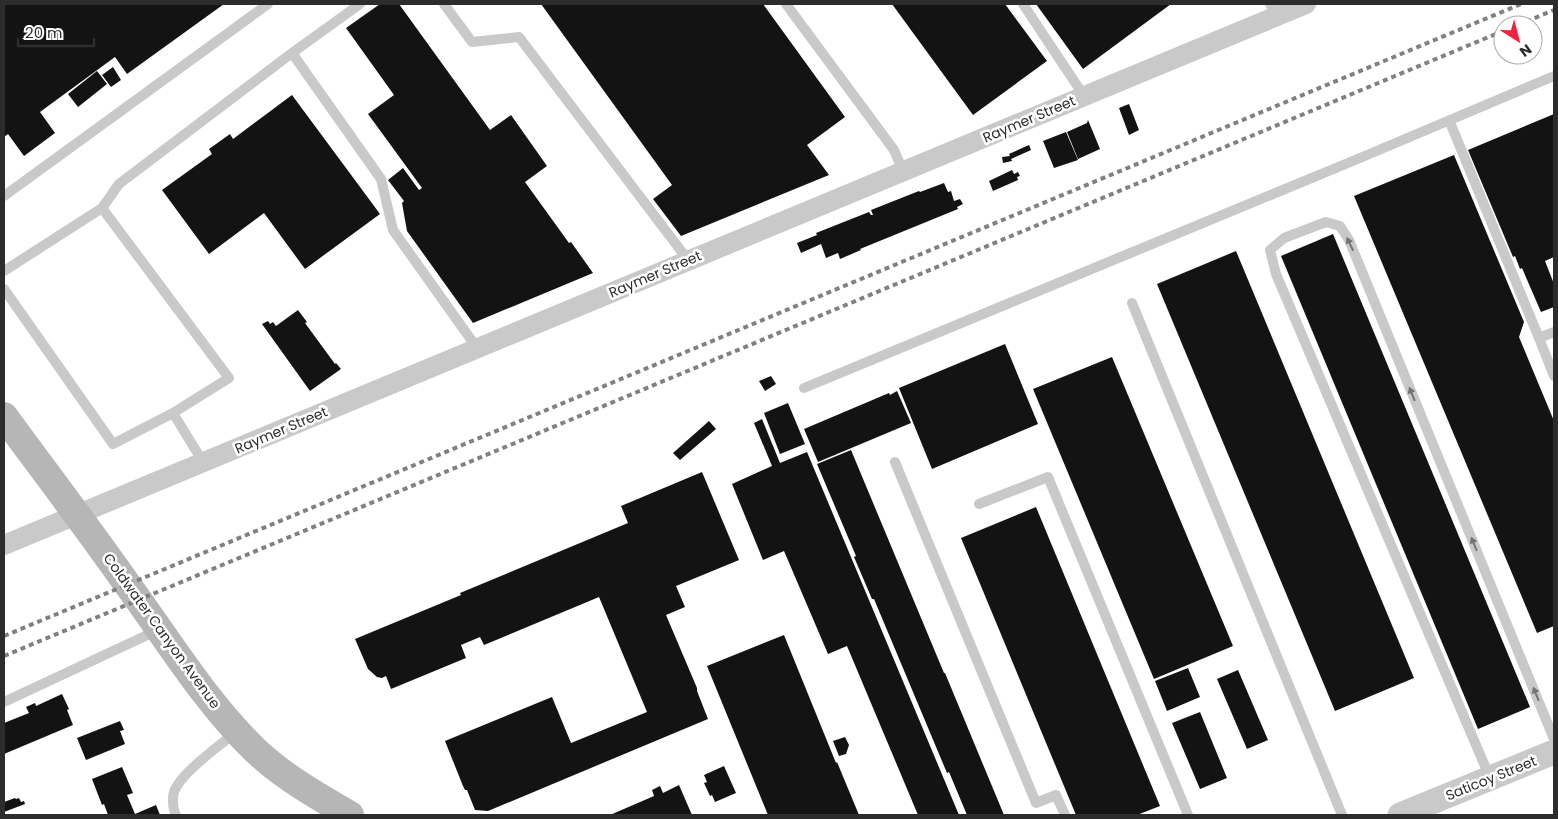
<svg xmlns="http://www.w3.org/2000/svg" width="1558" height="819" viewBox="0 0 1558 819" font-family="Poppins,sans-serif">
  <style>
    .building { fill: #131313 }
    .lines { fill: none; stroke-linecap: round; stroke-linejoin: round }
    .service { stroke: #c9c9c9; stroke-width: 10 }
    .minor { stroke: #c9c9c9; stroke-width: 20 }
    .tertiary { stroke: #c9c9c9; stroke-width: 25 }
    .secondary { stroke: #b6b6b6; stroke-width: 28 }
    .rail { stroke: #818181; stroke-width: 4; stroke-dasharray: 5 4; stroke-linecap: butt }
    .oneway { fill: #737373 }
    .labels { text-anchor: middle; stroke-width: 5; stroke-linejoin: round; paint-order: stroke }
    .street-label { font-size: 14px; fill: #2c2c2c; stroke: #fff }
  </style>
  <rect width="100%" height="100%" fill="#fff"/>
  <path class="building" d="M 4,4 L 224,4 L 127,74 L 115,57 L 40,112 L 55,133 L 24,156 L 8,134 L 4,137 Z
    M 380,4 L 399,4 L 490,130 L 511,115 L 547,166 L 525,182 L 569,243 L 571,242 L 593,273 L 473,323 L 407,231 L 402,203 L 404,201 L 388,180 L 403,168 L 419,190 L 422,188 L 368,114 L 394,95 L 346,28 Z
    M 541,4 L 763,4 L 845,117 L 807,145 L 829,175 L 681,236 L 653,199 L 672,185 Z
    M 892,4 L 1005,4 L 1047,61 L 973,115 Z
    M 1036,4 L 1171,4 L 1083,69 Z
    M 113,67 L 121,80 L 111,87 L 102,75 Z
    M 97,71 L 107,84 L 78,107 L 68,94 Z
    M 292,95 L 380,214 L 305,269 L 264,213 L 209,254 L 162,190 L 212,154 L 209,149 L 230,134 L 233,139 Z
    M 1129,104 L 1139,130 L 1129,135 L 1119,108 Z
    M 1554,114 L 1554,257 L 1545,261 L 1554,284 L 1554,307 L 1541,312 L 1522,268 L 1520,269 L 1515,256 L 1513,257 L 1468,150 Z
    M 1088,120 L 1100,149 L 1078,159 L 1067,132 L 1087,123 Z
    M 1066,132 L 1078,160 L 1054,168 L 1043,141 Z
    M 1029,145 L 1031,150 L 1011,159 L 1012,161 L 1003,163 L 1002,157 L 1010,156 L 1009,154 Z
    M 1454,155 L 1524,322 L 1519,337 L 1554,421 L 1554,626 L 1537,633 L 1354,196 Z
    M 1012,170 L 1014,174 L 1018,172 L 1020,176 L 1017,177 L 1018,180 L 993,191 L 989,181 Z
    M 944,183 L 948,192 L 951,191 L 954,201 L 960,199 L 963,204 L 957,207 L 958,209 L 860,249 L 861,250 L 840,259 L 838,253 L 826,258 L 821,244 L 801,253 L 797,243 L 817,235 L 816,233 L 869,212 L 871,215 L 873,215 L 871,210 L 919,191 L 920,192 Z
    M 1333,234 L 1530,707 L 1478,729 L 1281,256 Z
    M 1236,251 L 1414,678 L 1335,711 L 1157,284 Z
    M 298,310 L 307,322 L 305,323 L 335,364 L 336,363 L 341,369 L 310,391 L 262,324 L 268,321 L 270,324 L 273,322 L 276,326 Z
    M 1005,344 L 1038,424 L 932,469 L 899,388 Z
    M 1112,357 L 1233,646 L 1154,679 L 1033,389 Z
    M 771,376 L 776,384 L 765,391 L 759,381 Z
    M 897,391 L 911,423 L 818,462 L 804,429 L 889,393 L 890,395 Z
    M 788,403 L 805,444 L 780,454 L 764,413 Z
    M 762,419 L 780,463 L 807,452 L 959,815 L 918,815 L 847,646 L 828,654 L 784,551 L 763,560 L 732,484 L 772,466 L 754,423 Z
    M 709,421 L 716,429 L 680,460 L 673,453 Z
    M 851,450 L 944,673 L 945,673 L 1004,815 L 967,815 L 949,772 L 947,773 L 874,599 L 872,599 L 854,557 L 856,556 L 817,464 Z
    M 702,472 L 739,560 L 676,586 L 685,607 L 666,615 L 697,688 L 697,691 L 708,719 L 488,811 L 475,810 L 467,790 L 465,790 L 463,786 L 445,741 L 552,697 L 571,743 L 647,712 L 599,597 L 484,645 L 480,637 L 461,645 L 466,658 L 391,689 L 386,676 L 382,678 L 377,677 L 368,669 L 355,639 L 461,595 L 460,593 L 628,523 L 621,506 Z
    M 1036,507 L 1160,806 L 1137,815 L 1076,815 L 961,538 Z
    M 784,635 L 836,763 L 837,762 L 859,815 L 768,815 L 707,666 Z
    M 1188,668 L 1200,697 L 1167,711 L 1155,681 Z
    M 1238,670 L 1268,740 L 1247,749 L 1217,679 Z
    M 62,694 L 69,709 L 67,710 L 73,725 L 4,754 L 4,723 L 29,713 L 26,707 L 35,703 L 36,706 Z
    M 1200,712 L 1227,778 L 1200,789 L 1172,723 Z
    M 120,721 L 124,730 L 120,731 L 125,744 L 86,760 L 77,738 Z
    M 845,737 L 849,745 L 846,754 L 839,756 L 833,741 Z
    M 724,766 L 736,793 L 715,802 L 712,795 L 710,796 L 704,783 L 707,782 L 704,775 Z
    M 122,767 L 133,793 L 127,795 L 135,814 L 156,805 L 160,815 L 108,815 L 104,804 L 102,805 L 92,779 Z
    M 679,785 L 692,815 L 610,815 L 654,796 L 652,790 L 660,786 L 663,793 Z
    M 15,798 L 16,799 L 19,798 L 21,802 L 24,801 L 25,804 L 4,812 L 4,802 Z"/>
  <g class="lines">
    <path class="service" d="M 360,4 L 292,53 L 381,179 L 393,230 L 477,348
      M 444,4 L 472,42 L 519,37 L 688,260
      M 786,4 L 894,150 L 903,171
      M 1023,4 L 1084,96
      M 1270,4 L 1277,16
      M 1449,120 L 1539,338
      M 4,196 L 268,4
      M 102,208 L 229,378 L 173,413 L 203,462
      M 4,271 L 102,208 L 119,184 L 292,53
      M 4,289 L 113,444 L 173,413
      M 1132,303 L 1342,815
      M 1554,332 L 1539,338 L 1554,376
      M 804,388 L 1360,158 L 1554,76
      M 895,462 L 1036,803 L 1056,795 L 1065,815
      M 979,504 L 1048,477 L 1188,815
      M 4,702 L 158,630
      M 1490,778 L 1276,274 L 1270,250 L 1284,238 L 1326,222 L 1340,226 L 1349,240 L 1554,739
      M 176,815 C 173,810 172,798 174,792 C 180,773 221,745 237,731"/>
    <path class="minor" d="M 4,545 L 1306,4"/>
    <path class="tertiary" d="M 1400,815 L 1554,752"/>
    <path class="secondary" d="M 4,416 C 45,472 87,527 127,584 C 168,640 204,700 254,749 C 282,776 317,796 350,815"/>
    <path class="rail" d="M 1518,25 L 1554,10
      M 4,636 L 1521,4
      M 4,656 L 1503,31"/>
  </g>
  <defs><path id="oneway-solid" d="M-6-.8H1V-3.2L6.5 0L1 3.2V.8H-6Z" transform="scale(1.25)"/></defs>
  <g class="oneway">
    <use href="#oneway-solid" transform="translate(1350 244) rotate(-115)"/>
    <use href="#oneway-solid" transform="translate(1412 394) rotate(-112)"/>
    <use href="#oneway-solid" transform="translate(1474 544) rotate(-112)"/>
    <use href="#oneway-solid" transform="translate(1536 694) rotate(-112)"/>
  </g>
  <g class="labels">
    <g class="street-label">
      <text transform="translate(1029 119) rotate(-23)" y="5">Raymer Street</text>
      <text transform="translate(655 274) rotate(-23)" y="5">Raymer Street</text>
      <text transform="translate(281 430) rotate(-23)" y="5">Raymer Street</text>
      <text transform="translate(162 631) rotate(54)" y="5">Coldwater Canyon Avenue</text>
      <text transform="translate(1491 778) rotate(-22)" y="5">Saticoy Street</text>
    </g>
  </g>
  <rect width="1558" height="819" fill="none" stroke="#2c2c2c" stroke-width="10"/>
  <g transform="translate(1518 40) rotate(144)"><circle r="24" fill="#ffffff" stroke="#ababab"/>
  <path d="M0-4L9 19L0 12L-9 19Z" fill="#f02141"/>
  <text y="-8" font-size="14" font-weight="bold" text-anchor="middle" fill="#2c2c2c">N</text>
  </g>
  <path d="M18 38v8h76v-8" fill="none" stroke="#2c2c2c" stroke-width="2.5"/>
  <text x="25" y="38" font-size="15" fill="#2c2c2c" stroke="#ffffff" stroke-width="4" paint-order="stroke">20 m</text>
</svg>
